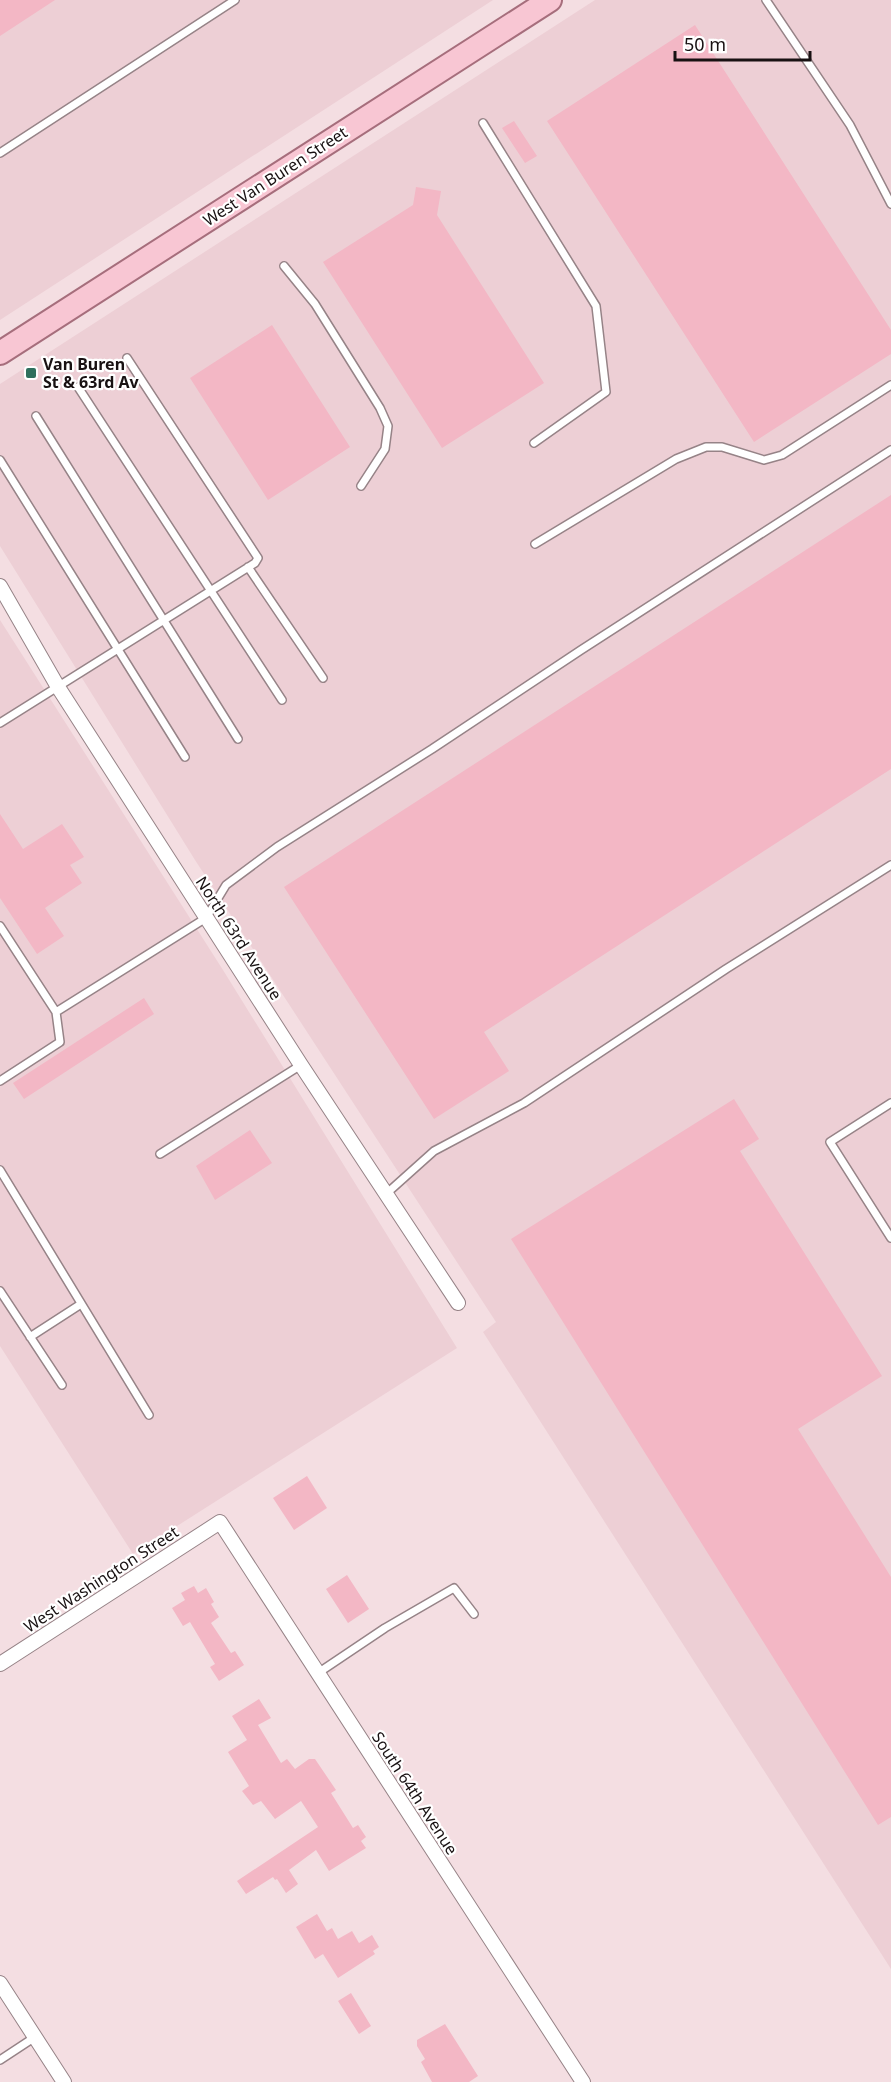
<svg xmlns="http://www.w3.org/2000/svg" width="891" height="2082" viewBox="0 0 891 2082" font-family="'Noto Sans',sans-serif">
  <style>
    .built { fill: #edcfd5 }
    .building { fill: #f3b7c5 }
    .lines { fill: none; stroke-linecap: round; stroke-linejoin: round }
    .service-casing { stroke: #968387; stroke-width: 10 }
    .minor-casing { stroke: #968387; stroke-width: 16 }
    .primary-casing { stroke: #a66e7c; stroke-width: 26 }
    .service { stroke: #fff; stroke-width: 7 }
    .minor { stroke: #fff; stroke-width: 14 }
    .primary { stroke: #f8c6d3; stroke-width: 22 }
    .poi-dot { fill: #2f6f5d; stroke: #fff; stroke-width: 2 }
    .labels { text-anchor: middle; stroke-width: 4.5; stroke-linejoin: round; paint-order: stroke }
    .street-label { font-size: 16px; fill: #181112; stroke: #fff }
    .poi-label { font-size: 16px; font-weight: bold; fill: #181112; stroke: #fff; text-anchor: start }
  </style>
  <rect width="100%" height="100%" fill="#f4dee2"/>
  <path class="built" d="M 0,0 L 493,0 L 0,320 Z
    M 595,0 L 891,0 L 891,1969 L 483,1332 L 496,1322 L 195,860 L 0,546 L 0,384 Z
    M 0,620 L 223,970 L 457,1348 L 133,1554 L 0,1346 Z"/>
  <path class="building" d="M 0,0 L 55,0 L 0,36 Z
    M 695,25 L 891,330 L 891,354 L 754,442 L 547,121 Z
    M 514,121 L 537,156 L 525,163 L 502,128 Z
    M 416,187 L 441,191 L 437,215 L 544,383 L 442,448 L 323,262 L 413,205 Z
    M 272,325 L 350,447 L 268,500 L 190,378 Z
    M 891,495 L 891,769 L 484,1032 L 509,1071 L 434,1119 L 284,887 Z
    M 0,814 L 23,849 L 62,824 L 84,857 L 70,865 L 82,883 L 45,908 L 64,936 L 37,954 L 0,898 Z
    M 144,998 L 154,1014 L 24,1099 L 13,1083 Z
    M 734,1099 L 759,1139 L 740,1151 L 882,1376 L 798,1429 L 891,1577 L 891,1817 L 878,1825 L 511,1239 Z
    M 250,1130 L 272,1163 L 215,1200 L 196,1166 Z
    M 307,1476 L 327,1508 L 294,1530 L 273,1498 Z
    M 347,1575 L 369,1609 L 348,1623 L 326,1589 Z
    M 194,1586 L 198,1593 L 206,1588 L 214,1602 L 211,1604 L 219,1617 L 211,1623 L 231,1653 L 235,1651 L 244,1665 L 219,1681 L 210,1667 L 215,1664 L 190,1622 L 183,1626 L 172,1608 L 185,1600 L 181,1593 Z
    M 259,1699 L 271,1718 L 258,1725 L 281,1763 L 287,1759 L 295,1769 L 309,1759 L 315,1759 L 336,1790 L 331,1793 L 353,1828 L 358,1825 L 366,1837 L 361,1841 L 366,1848 L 329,1871 L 316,1850 L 289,1870 L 298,1884 L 286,1893 L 277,1879 L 275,1880 L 273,1877 L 246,1894 L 237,1881 L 318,1827 L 301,1801 L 275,1819 L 261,1801 L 253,1805 L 242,1791 L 249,1786 L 228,1752 L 247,1740 L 232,1716 Z
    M 317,1914 L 327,1931 L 332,1928 L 338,1939 L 352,1931 L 359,1943 L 372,1935 L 379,1947 L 373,1951 L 375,1954 L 338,1978 L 323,1954 L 315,1959 L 296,1927 Z
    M 351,1993 L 371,2026 L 359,2034 L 338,2001 Z
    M 445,2024 L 478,2076 L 469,2082 L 432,2082 L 421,2062 L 425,2059 L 417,2046 L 417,2040 Z"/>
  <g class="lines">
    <g class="service-casing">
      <path id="service" d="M 766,0 L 850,125 L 891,204
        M 483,123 L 596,306 L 606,392 L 534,443
        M 0,153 L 235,0
        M 284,266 L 315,304 L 380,408 L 388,426 L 385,449 L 361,486
        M 78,387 L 282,700
        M 36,416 L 238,739
        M 0,460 L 185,757
        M 535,544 L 676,459 L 706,447 L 722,447 L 764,460 L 782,455 L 891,385
        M 248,567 L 323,678
        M 0,723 L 255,563 L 258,558 L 127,358
        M 0,926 L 56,1012 L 206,918 L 226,885 L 277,847 L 432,749 L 581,650 L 891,450
        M 0,1081 L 60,1042 L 56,1012
        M 891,1103 L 830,1142 L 891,1238
        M 160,1154 L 301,1065
        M 0,1170 L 149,1415
        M 386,1194 L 434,1151 L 524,1103 L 726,969 L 891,865
        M 0,1291 L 62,1385
        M 30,1337 L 81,1304
        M 318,1673 L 385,1628 L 454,1588 L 474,1614
        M 0,2060 L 35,2037"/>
    </g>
    <g class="minor-casing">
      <path id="minor" d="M 0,586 L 58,687 L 301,1065 L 458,1303
        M 0,1664 L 220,1522 L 583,2082
        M 0,1983 L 64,2082"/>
    </g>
    <g class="primary-casing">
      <path id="primary" d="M 0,353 L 550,0"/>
    </g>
    <use href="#service" class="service"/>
    <use href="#minor" class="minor"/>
    <use href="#primary" class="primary"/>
  </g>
  <rect class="poi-dot" x="25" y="367" width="12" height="12" rx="3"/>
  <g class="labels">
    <g class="street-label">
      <text transform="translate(275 176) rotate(-33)" y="6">West Van Buren Street</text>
      <text transform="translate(239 938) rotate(57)" y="6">North 63rd Avenue</text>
      <text transform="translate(101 1579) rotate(-33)" y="6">West Washington Street</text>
      <text transform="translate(415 1793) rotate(57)" y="6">South 64th Avenue</text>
    </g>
    <g class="poi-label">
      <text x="43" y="370">Van Buren<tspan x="43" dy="18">St &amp; 63rd Av</tspan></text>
    </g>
  </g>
  <path d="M675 51v9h135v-9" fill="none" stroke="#181112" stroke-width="3"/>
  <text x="684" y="51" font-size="18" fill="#181112" stroke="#ffffff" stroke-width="4.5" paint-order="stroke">50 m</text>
</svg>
